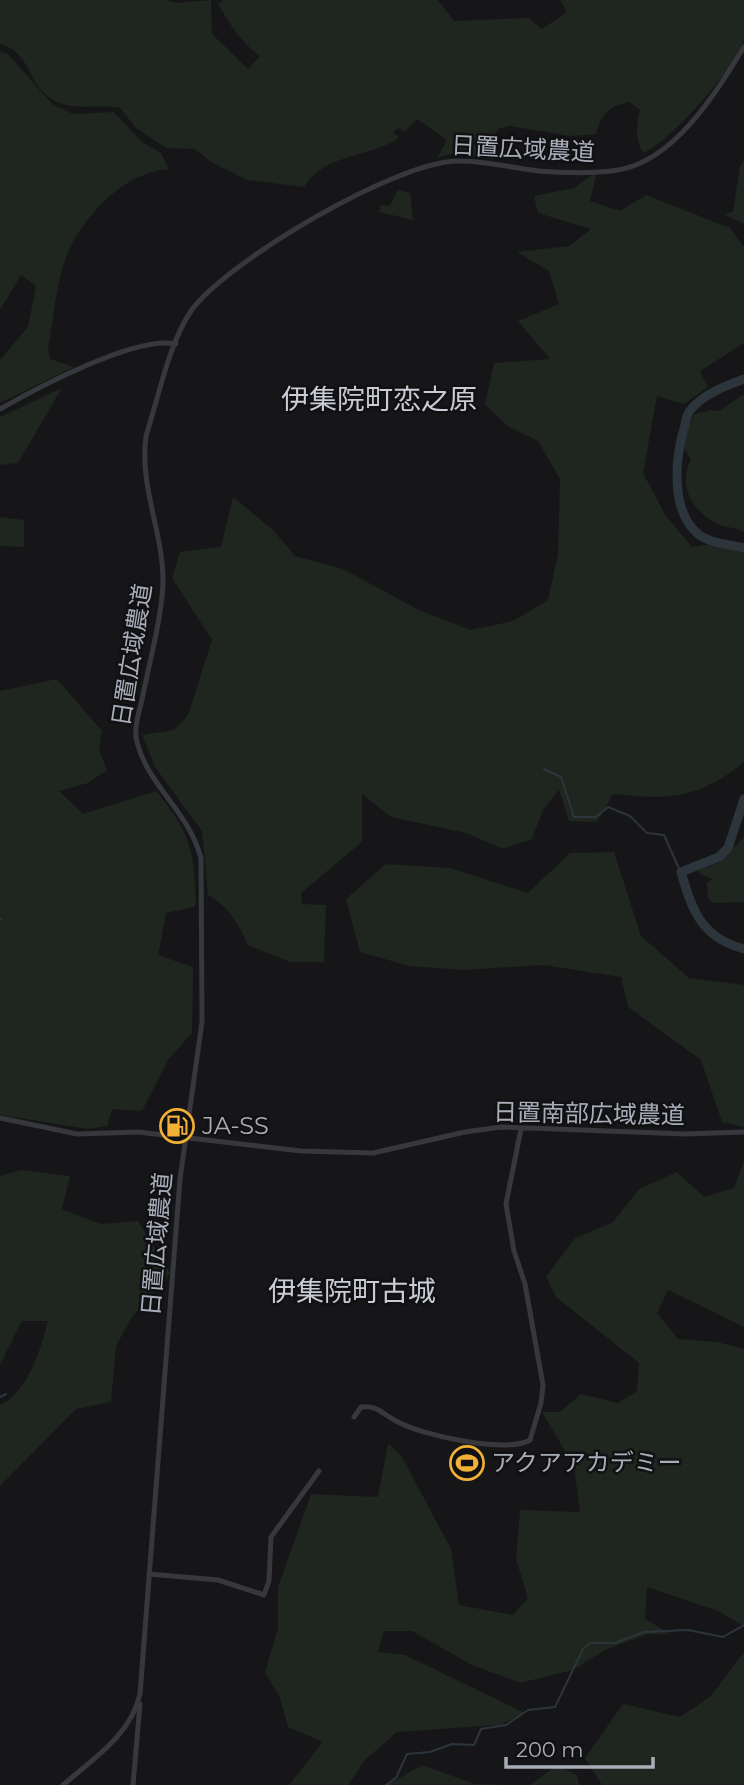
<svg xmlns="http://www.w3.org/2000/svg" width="744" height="1785" viewBox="0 0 744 1785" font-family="Montserrat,'Noto Sans JP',sans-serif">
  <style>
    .green { fill: #1e261f }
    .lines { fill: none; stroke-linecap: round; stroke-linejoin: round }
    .stream { stroke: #2c353c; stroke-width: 2 }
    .river { stroke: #2c353c; stroke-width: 9 }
    .minor { stroke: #37383d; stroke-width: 5 }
    .labels { text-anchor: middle; stroke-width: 5; stroke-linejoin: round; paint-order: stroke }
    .street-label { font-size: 24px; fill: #a8adb8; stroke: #111113 }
    .poi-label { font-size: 24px; fill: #a8adb8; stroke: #111113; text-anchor: start }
    .quarter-label { font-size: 28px; fill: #c9ccd4; stroke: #111113 }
  </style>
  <rect width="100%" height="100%" fill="#161618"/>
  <path class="green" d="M 0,0 L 166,0 L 178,3 L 211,0 L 212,34 L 248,69 L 260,56 C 240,42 230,24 218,4 L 224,0 L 438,0 L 454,21 L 529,18 L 542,29 L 567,12 L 560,0 L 744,0 C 744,12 744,27 744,39 C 737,67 670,142 643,153 C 635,139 636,125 640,110 L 629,102 C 608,106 602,114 596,134 L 571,136 L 510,126 L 498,129 L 494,136 L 484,135 L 478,157 L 450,154 L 437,158 L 447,140 L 417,119 L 405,132 L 399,128 L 393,132 L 399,138 C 369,158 325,153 304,187 L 247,180 L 211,162 L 195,149 L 166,148 L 136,128 L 120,108 C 99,104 74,111 55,101 C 26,86 33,53 0,44 Z
    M 0,51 L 8,54 L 53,105 L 73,114 L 114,112 L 142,142 L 161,153 L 169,169 C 125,172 86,213 68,252 C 57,278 53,321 48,349 L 50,359 L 74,367 L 0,403 L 0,360 L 28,327 L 36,286 L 21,275 L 0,310 Z
    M 744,160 L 744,224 L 723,214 L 733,212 L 740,166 Z
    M 597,171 L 590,201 L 620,211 L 646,195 L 730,228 L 744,247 L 744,343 L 700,371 L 708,387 L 684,404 L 657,396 L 643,473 L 666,516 L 692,547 L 729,541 L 744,549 L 744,762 C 699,799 670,800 613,794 L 597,822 L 569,821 L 559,790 L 543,810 L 532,839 L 503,849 L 466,833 L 391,817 L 362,794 L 362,842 L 301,893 L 302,904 L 326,905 L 324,962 L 290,962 L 248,945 C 238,923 229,907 208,895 L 202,831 L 155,767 L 142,735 L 174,730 L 188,715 L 212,640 L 172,578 L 180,552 L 221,547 L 233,497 L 273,530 L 295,556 L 343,569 L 419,610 L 470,630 L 513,621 L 548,600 L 558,554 L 560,479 L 538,441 L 509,427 L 485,405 L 494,363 L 550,359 L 518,321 L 559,304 L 549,271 L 517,252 L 569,246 L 591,229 L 538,213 L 534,196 L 574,188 Z
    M 398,190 L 410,193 L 413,220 L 379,212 L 381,205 L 390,206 Z
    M 62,388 L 18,463 L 0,465 L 0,417 Z
    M 744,394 L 744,532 C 737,528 731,528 723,526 C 695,516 676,487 691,460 L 682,444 L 693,415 L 710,410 L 719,411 Z
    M 0,517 L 24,520 L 24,547 L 0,546 Z
    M 57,679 L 102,731 L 99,750 L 107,770 L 88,783 L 59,791 L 83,814 L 156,791 C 191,833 194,850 196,904 L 194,907 L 166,913 L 158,955 L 193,967 L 192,1033 L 168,1060 L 142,1111 L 112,1109 L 107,1126 L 88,1129 L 0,1115 L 0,691 Z
    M 744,837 L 744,902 L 714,903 L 708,898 L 707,883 L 713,879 L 701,875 L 698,870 L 719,863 Z
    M 614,852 L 641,936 L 689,978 L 744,985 L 744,1127 L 722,1122 L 701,1060 L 628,1007 L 621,977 L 543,965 L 463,970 L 409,966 L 360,952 L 346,899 L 386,864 L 450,868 L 528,893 L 570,853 Z
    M 744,1160 L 744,1327 L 668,1290 L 657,1313 L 678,1339 L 717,1342 L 744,1349 L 744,1626 L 718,1611 L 647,1587 L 645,1619 L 671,1634 L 648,1634 L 605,1650 L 573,1670 L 520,1683 L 472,1665 L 412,1631 L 384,1631 L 378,1652 L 405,1655 L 525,1713 L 499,1725 L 397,1732 L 365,1760 L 348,1785 L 289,1785 L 323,1742 L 288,1727 L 280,1698 L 265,1672 L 278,1628 L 278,1587 L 311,1494 L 378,1497 L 388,1443 L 402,1457 L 451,1549 L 459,1605 L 513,1615 L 528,1598 L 516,1559 L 520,1510 L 580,1512 L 574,1466 L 542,1412 L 560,1412 L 581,1394 L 618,1403 L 637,1391 L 639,1363 L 556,1297 L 546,1277 L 574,1239 L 613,1222 L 639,1189 L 677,1172 L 704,1197 L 734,1188 Z
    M 21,1170 L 70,1176 L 62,1209 L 101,1224 L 138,1221 L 170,1273 L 132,1317 L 116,1346 L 111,1402 L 76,1409 L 0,1486 L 0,1405 C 28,1393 41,1348 48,1321 L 22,1321 L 0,1365 L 0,1176 Z
    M 744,1652 L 744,1785 L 602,1785 L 585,1758 L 623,1704 L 680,1717 L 711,1696 Z
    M 422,1765 L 475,1784 L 502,1785 L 387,1785 Z
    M 557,1765 L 577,1775 L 579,1785 L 530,1785 Z"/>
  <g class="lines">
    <path class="stream" d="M 544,769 L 561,777 L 574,817 L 596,817 L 608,807 L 630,816 L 647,833 L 664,835 L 681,873
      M 0,919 L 1,919
      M 0,1397 L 6,1394
      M 386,1785 L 396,1778 L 407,1754 L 430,1752 L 452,1744 L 474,1745 L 481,1729 L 506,1725 L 528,1710 L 555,1707 L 583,1649 L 590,1643 L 615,1643 L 644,1632 L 688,1630 L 723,1637 L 744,1625"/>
    <path class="river" d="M 744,379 C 725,386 701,395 689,412 C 685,418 686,425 683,432 C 675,462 671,511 698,534 C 711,544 729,544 744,548
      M 744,799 L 728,848 L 719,857 L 681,872 C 692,911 702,938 744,949"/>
    <path class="minor" d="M 0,409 C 37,388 136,335 176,344
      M 0,1118 L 77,1134 L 138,1132 L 301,1151 L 373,1153 L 465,1132 L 501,1127 L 686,1134 L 744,1132
      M 354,1417 L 361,1407 C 378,1405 382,1414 396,1421 C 420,1435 507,1454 530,1440 L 541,1403 L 543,1385 L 525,1284 L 514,1251 L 506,1204 L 521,1129
      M 149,1574 L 218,1580 L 264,1595 L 269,1581 L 271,1537 L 319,1471
      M 63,1785 C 93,1759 131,1735 140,1694 L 180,1179 L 202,1022 L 201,858 C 188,810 148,786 137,742 C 133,727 140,710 143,695 C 150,659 161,621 163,584 C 164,533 139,488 146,436 C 158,399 169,343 191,311 C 226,262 399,159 460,161 C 486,161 513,168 539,171 C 565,173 593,174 618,170 C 675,161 717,91 744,47
      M 133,1785 L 140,1704"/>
  </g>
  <defs>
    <g id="fuel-ring" transform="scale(1.75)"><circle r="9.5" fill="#111113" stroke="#f2b134" stroke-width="1.5"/><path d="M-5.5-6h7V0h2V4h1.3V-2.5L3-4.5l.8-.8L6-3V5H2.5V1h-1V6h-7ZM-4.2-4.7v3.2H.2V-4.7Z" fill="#f2b134"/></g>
    <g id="stadium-ring" transform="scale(1.75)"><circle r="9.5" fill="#111113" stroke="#f2b134" stroke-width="1.5"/><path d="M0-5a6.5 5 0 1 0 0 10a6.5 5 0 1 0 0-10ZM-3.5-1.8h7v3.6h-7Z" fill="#f2b134"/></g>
  </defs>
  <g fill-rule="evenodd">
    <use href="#fuel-ring" x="177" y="1126"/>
    <use href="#stadium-ring" x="467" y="1463"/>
  </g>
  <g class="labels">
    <g class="street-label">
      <text transform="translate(523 149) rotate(3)" y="8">日置広域農道</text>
      <text transform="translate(132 655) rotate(-81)" y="8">日置広域農道</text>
      <text transform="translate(589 1114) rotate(1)" y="8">日置南部広域農道</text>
      <text transform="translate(157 1244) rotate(-85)" y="8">日置広域農道</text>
    </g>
    <g class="poi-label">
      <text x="202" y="1134">JA-SS</text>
      <text x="491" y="1471">アクアアカデミー</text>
    </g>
    <g class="quarter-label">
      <text x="379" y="409">伊集院町恋之原</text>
      <text x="352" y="1301">伊集院町古城</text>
    </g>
  </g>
  <path d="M506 1757v10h147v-10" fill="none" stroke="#a8adb8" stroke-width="3.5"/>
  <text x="516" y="1757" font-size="21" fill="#a8adb8" stroke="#111113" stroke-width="5" paint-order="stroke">200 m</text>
</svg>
